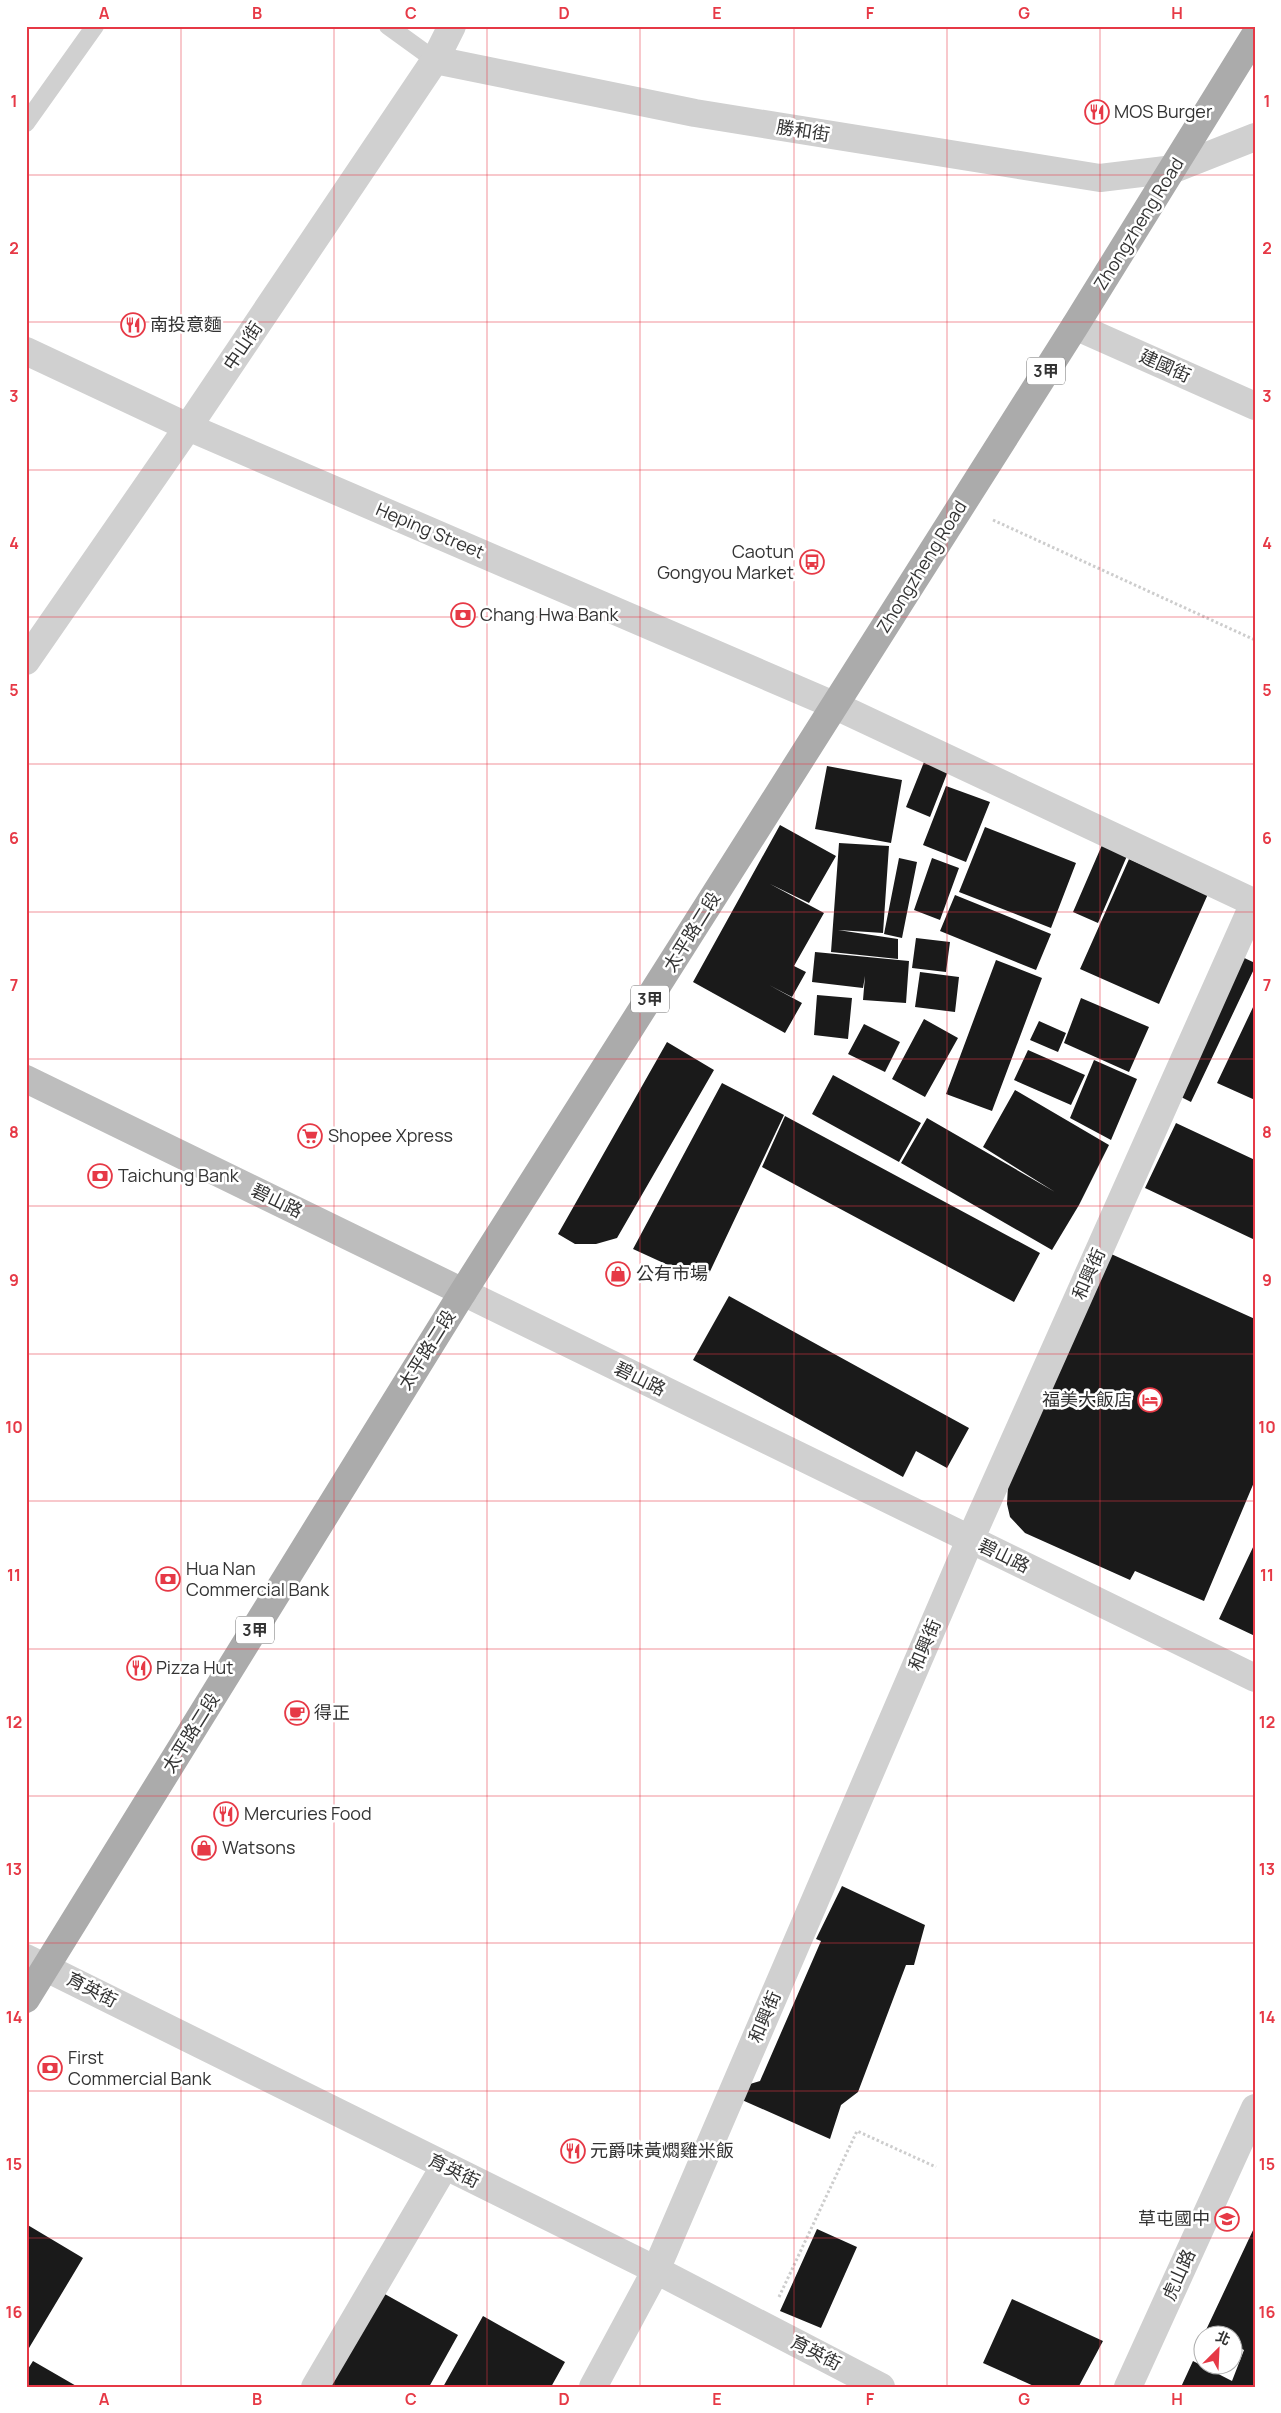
<svg xmlns="http://www.w3.org/2000/svg" width="1281" height="2413" viewBox="0 0 1281 2413" font-family="Manrope,'Noto Sans TC',sans-serif">
  <style>
    .building { fill: #1a1a1a }
    .lines { fill: none; stroke-linecap: round; stroke-linejoin: round }
    .path { stroke: #cdcdcd; stroke-width: 3; stroke-dasharray: 2.5 2.5; stroke-linecap: butt }
    .service { stroke: #d0d0d0; stroke-width: 18 }
    .minor { stroke: #d0d0d0; stroke-width: 28 }
    .tertiary { stroke: #d0d0d0; stroke-width: 28 }
    .secondary { stroke: #bdbdbd; stroke-width: 28 }
    .primary { stroke: #ababab; stroke-width: 28 }
    .grid { fill: none; stroke: #e63946; stroke-width: 1; stroke-opacity: 0.55 }
    .labels { text-anchor: middle; stroke-width: 5; stroke-linejoin: round; paint-order: stroke }
    .shield { fill: #fff; stroke: #707070; stroke-width: 1 }
    .shield-label { font-size: 16px; font-weight: bold; fill: #333 }
    .poi-label { font-size: 18px; fill: #333; stroke: #fff; text-anchor: start }
    .street-label { font-size: 18px; fill: #333; stroke: #fff }
    .neatline { fill: none; stroke: #e63946; stroke-width: 2 }
    .grid-label { font-size: 16px; text-anchor: middle; font-weight: bold; fill: #e63946 }
  </style>
  <rect width="100%" height="100%" fill="#fff"/>
  <path class="building" d="M 926,757 L 950,766 L 930,817 L 906,807 Z
    M 827,766 L 902,780 L 891,843 L 815,829 Z
    M 946,786 L 990,802 L 966,862 L 923,845 Z
    M 780,825 L 836,856 L 809,903 L 770,884 L 824,913 L 794,966 L 806,972 L 792,997 L 769,985 L 802,1003 L 785,1033 L 693,982 Z
    M 985,827 L 1076,863 L 1051,928 L 959,892 Z
    M 839,843 L 889,846 L 883,933 L 838,930 L 898,939 L 898,959 L 831,952 Z
    M 1102,845 L 1127,856 L 1098,923 L 1073,912 Z
    M 899,858 L 917,862 L 902,938 L 884,934 Z
    M 932,858 L 959,868 L 940,920 L 914,910 Z
    M 1129,859 L 1208,894 L 1159,1004 L 1080,969 Z
    M 955,895 L 1051,934 L 1036,970 L 940,931 Z
    M 916,938 L 950,942 L 946,972 L 912,968 Z
    M 815,952 L 909,961 L 906,1003 L 863,1000 L 865,976 L 863,988 L 812,982 Z
    M 1238,955 L 1255,963 L 1255,967 L 1191,1102 L 1173,1093 Z
    M 996,960 L 1042,978 L 992,1111 L 946,1094 Z
    M 920,972 L 959,977 L 955,1012 L 915,1007 Z
    M 817,995 L 852,998 L 848,1039 L 814,1035 Z
    M 1081,998 L 1149,1027 L 1129,1072 L 1064,1043 Z
    M 1255,1003 L 1255,1100 L 1217,1083 Z
    M 924,1019 L 958,1038 L 925,1097 L 892,1079 Z
    M 1039,1021 L 1066,1033 L 1058,1052 L 1030,1040 Z
    M 864,1024 L 900,1042 L 885,1072 L 848,1054 Z
    M 667,1042 L 714,1070 L 617,1238 L 596,1244 L 575,1244 L 558,1234 Z
    M 1028,1050 L 1085,1075 L 1071,1105 L 1014,1080 Z
    M 1094,1060 L 1137,1079 L 1111,1140 L 1070,1118 Z
    M 833,1075 L 921,1123 L 899,1162 L 812,1114 Z
    M 722,1083 L 784,1115 L 705,1282 L 633,1249 Z
    M 1015,1090 L 1109,1145 L 1079,1205 L 1052,1250 L 901,1163 L 927,1118 L 1055,1192 L 983,1147 Z
    M 785,1116 L 1040,1253 L 1014,1302 L 762,1167 Z
    M 1176,1123 L 1255,1160 L 1255,1240 L 1145,1188 Z
    M 1109,1253 L 1255,1319 L 1255,1480 L 1204,1601 L 1135,1571 L 1130,1580 L 1025,1533 L 1010,1517 L 1007,1504 L 1008,1486 Z
    M 729,1296 L 969,1428 L 947,1468 L 916,1451 L 903,1477 L 693,1360 Z
    M 1255,1543 L 1255,1636 L 1219,1619 Z
    M 842,1886 L 925,1925 L 914,1965 L 906,1965 L 858,2092 L 841,2105 L 830,2139 L 742,2100 L 750,2084 L 760,2081 L 821,1941 L 816,1939 Z
    M 26,2224 L 83,2258 L 26,2353 Z
    M 1255,2226 L 1255,2387 L 1181,2387 L 1193,2361 L 1232,2381 L 1244,2350 L 1234,2345 L 1234,2336 L 1216,2336 L 1206,2330 Z
    M 817,2229 L 857,2247 L 821,2328 L 780,2311 Z
    M 383,2293 L 458,2335 L 429,2387 L 329,2387 Z
    M 1012,2299 L 1103,2341 L 1079,2386 L 1036,2387 L 983,2363 Z
    M 483,2316 L 565,2362 L 551,2387 L 443,2387 Z
    M 33,2361 L 78,2387 L 26,2387 L 26,2372 Z"/>
  <g class="lines">
    <path class="path" d="M 993,520 L 1255,640
      M 779,2297 L 857,2131 L 936,2167"/>
    <path class="service" d="M 388,26 L 435,60
      M 26,123 L 95,26"/>
    <path class="minor" d="M 435,60 L 695,113 L 1100,178 L 1174,169 L 1255,137
      M 1075,326 L 1255,406
      M 26,351 L 188,427 L 836,706 L 1255,903
      M 26,661 L 188,427 L 435,60 L 452,26
      M 463,1292 L 1255,1678
      M 26,1958 L 656,2270 L 881,2387
      M 315,2387 L 444,2167
      M 593,2387 L 656,2270 L 970,1540 L 1255,901"/>
    <path class="tertiary" d="M 1128,2387 L 1255,2108"/>
    <path class="secondary" d="M 26,1079 L 463,1292"/>
    <path class="primary" d="M 26,1999 L 463,1292 L 1075,326 L 1255,35"/>
  </g>
  <path class="grid" d="M 181,26 L 181,2387M 334,26 L 334,2387M 487,26 L 487,2387M 640,26 L 640,2387M 794,26 L 794,2387M 947,26 L 947,2387M 1100,26 L 1100,2387M 26,175 L 1255,175M 26,322 L 1255,322M 26,470 L 1255,470M 26,617 L 1255,617M 26,764 L 1255,764M 26,912 L 1255,912M 26,1059 L 1255,1059M 26,1206 L 1255,1206M 26,1354 L 1255,1354M 26,1501 L 1255,1501M 26,1649 L 1255,1649M 26,1796 L 1255,1796M 26,1943 L 1255,1943M 26,2091 L 1255,2091M 26,2238 L 1255,2238"/>
  <defs>
    <g id="restaurant-ring" transform="scale(1.25)"><circle r="9.5" fill="#fff" stroke="#e63946" stroke-width="1.5"/><path d="M-5-6h1v4h1v-4h1v4h1v-4h1v5L-1.5 .5V6h-2V.5L-5-1ZM5-6V6H3V1.5H1.5Q1.5-4 5-6Z" fill="#e63946"/></g>
    <g id="bus-ring" transform="scale(1.25)"><circle r="9.5" fill="#fff" stroke="#e63946" stroke-width="1.5"/><path d="M-5-6H5V4H4V6H2V4H-2V6H-4V4H-5ZM-3.5-4V0h7V-4ZM-3.5 1.2v1.5H-2V1.2ZM2 1.2v1.5H3.5V1.2Z" fill="#e63946"/></g>
    <g id="bank-ring" transform="scale(1.25)"><circle r="9.5" fill="#fff" stroke="#e63946" stroke-width="1.5"/><path d="M-6-4H6V4H-6ZM0-2.3a2.3 2.3 0 1 0 0 4.6a2.3 2.3 0 1 0 0-4.6Z" fill="#e63946"/></g>
    <g id="supermarket-ring" transform="scale(1.25)"><circle r="9.5" fill="#fff" stroke="#e63946" stroke-width="1.5"/><path d="M-6-5.5h2.5l.6 2H6L4.5 2H-2.5L-4.4-4H-6ZM-1.5 3.2a1.3 1.3 0 1 0 .1 0ZM3 3.2a1.3 1.3 0 1 0 .1 0Z" fill="#e63946"/></g>
    <g id="shop-ring" transform="scale(1.25)"><circle r="9.5" fill="#fff" stroke="#e63946" stroke-width="1.5"/><path d="M-5-2.5h2.3a2.7 3.5 0 0 1 5.4 0H5L5.5 6h-11ZM-1.5-2.5h3a1.5 2.3 0 0 0-3 0Z" fill="#e63946"/></g>
    <g id="hotel-ring" transform="scale(1.25)"><circle r="9.5" fill="#fff" stroke="#e63946" stroke-width="1.5"/><path d="M-6-4.5h1.5V1H6V5H4.5V3h-9V5H-6ZM-4 0a1.8 1.8 0 1 1 3.6 0ZM.5 0V-2.5h3Q6-2.5 6 0Z" fill="#e63946"/></g>
    <g id="cafe-ring" transform="scale(1.25)"><circle r="9.5" fill="#fff" stroke="#e63946" stroke-width="1.5"/><path d="M-5.5-4.5H6V0H3Q3 3.5 0 3.5H-2.5Q-5.5 3.5-5.5 0ZM3-3.2v2h1.7v-2ZM-6 4.5H4V6H-6Z" fill="#e63946"/></g>
    <g id="school-ring" transform="scale(1.25)"><circle r="9.5" fill="#fff" stroke="#e63946" stroke-width="1.5"/><path d="M0-5L7-2L0 1L-7-2ZM-4 1L0 2.5L4 1V4Q0 6-4 4Z" fill="#e63946"/></g>
  </defs>
  <g fill-rule="evenodd">
    <use href="#restaurant-ring" x="1097" y="112"/>
    <use href="#restaurant-ring" x="133" y="325"/>
    <use href="#bus-ring" x="812" y="562"/>
    <use href="#bank-ring" x="463" y="615"/>
    <use href="#supermarket-ring" x="310" y="1136"/>
    <use href="#bank-ring" x="100" y="1176"/>
    <use href="#shop-ring" x="618" y="1274"/>
    <use href="#hotel-ring" x="1150" y="1400"/>
    <use href="#bank-ring" x="168" y="1579"/>
    <use href="#restaurant-ring" x="139" y="1668"/>
    <use href="#cafe-ring" x="297" y="1713"/>
    <use href="#restaurant-ring" x="226" y="1814"/>
    <use href="#shop-ring" x="204" y="1848"/>
    <use href="#bank-ring" x="50" y="2068"/>
    <use href="#restaurant-ring" x="573" y="2151"/>
    <use href="#school-ring" x="1227" y="2219"/>
  </g>
  <g class="labels">
    <g class="shield">
      <rect x="1027" y="357.5" width="38" height="27" rx="4"/>
      <rect x="631" y="985.5" width="38" height="27" rx="4"/>
      <rect x="236" y="1616.5" width="38" height="27" rx="4"/>
    </g>
    <g class="shield-label">
      <text x="1046" y="377">3甲</text>
      <text x="650" y="1005">3甲</text>
      <text x="255" y="1636">3甲</text>
    </g>
    <g class="poi-label">
      <text x="1114" y="118">MOS Burger</text>
      <text x="150" y="331">南投意麵</text>
      <text x="794" y="558" text-anchor="end">Caotun<tspan x="794" dy="21">Gongyou Market</tspan></text>
      <text x="480" y="621">Chang Hwa Bank</text>
      <text x="328" y="1142">Shopee Xpress</text>
      <text x="118" y="1182">Taichung Bank</text>
      <text x="636" y="1280">公有市場</text>
      <text x="1132" y="1406" text-anchor="end">福美大飯店</text>
      <text x="186" y="1575">Hua Nan<tspan x="186" dy="21">Commercial Bank</tspan></text>
      <text x="156" y="1674">Pizza Hut</text>
      <text x="314" y="1719">得正</text>
      <text x="244" y="1820">Mercuries Food</text>
      <text x="222" y="1854">Watsons</text>
      <text x="68" y="2064">First<tspan x="68" dy="21">Commercial Bank</tspan></text>
      <text x="590" y="2157">元爵味黃燜雞米飯</text>
      <text x="1210" y="2225" text-anchor="end">草屯國中</text>
    </g>
    <g class="street-label">
      <text transform="translate(803 131) rotate(9)" y="6">勝和街</text>
      <text transform="translate(1139 224) rotate(-58)" y="6">Zhongzheng Road</text>
      <text transform="translate(243 346) rotate(-56)" y="6">中山街</text>
      <text transform="translate(1165 366) rotate(24)" y="6">建國街</text>
      <text transform="translate(430 531) rotate(23)" y="6">Heping Street</text>
      <text transform="translate(922 567) rotate(-58)" y="6">Zhongzheng Road</text>
      <text transform="translate(692 932) rotate(-58)" y="6">太平路二段</text>
      <text transform="translate(277 1201) rotate(26)" y="6">碧山路</text>
      <text transform="translate(1089 1274) rotate(-66)" y="6">和興街</text>
      <text transform="translate(427 1350) rotate(-58)" y="6">太平路二段</text>
      <text transform="translate(640 1379) rotate(26)" y="6">碧山路</text>
      <text transform="translate(1004 1556) rotate(26)" y="6">碧山路</text>
      <text transform="translate(925 1645) rotate(-67)" y="6">和興街</text>
      <text transform="translate(191 1733) rotate(-58)" y="6">太平路二段</text>
      <text transform="translate(92 1990) rotate(27)" y="6">育英街</text>
      <text transform="translate(765 2017) rotate(-67)" y="6">和興街</text>
      <text transform="translate(454 2171) rotate(26)" y="6">育英街</text>
      <text transform="translate(1179 2275) rotate(-66)" y="6">虎山路</text>
      <text transform="translate(816 2353) rotate(27)" y="6">育英街</text>
    </g>
  </g>
  <rect width="1281" height="2413" fill="none" stroke="#ffffff" stroke-width="55"/>
  <g transform="translate(1218 2350) rotate(24)"><circle r="24" fill="#ffffff" stroke="#adadad"/>
  <path d="M0-4L9 19L0 12L-9 19Z" fill="#e63946"/>
  <text y="-8" font-size="14" font-weight="bold" text-anchor="middle" fill="#333333">北</text>
  </g>
  <rect x="28" y="28" width="1226" height="2358" class="neatline"/>
  <g class="grid-label">
    <text x="104" y="19">A</text>
    <text x="257" y="19">B</text>
    <text x="411" y="19">C</text>
    <text x="564" y="19">D</text>
    <text x="717" y="19">E</text>
    <text x="870" y="19">F</text>
    <text x="1024" y="19">G</text>
    <text x="1177" y="19">H</text>
    <text x="14" y="107">1</text>
    <text x="1267" y="107">1</text>
    <text x="14" y="254">2</text>
    <text x="1267" y="254">2</text>
    <text x="14" y="402">3</text>
    <text x="1267" y="402">3</text>
    <text x="14" y="549">4</text>
    <text x="1267" y="549">4</text>
    <text x="14" y="696">5</text>
    <text x="1267" y="696">5</text>
    <text x="14" y="844">6</text>
    <text x="1267" y="844">6</text>
    <text x="14" y="991">7</text>
    <text x="1267" y="991">7</text>
    <text x="14" y="1138">8</text>
    <text x="1267" y="1138">8</text>
    <text x="14" y="1286">9</text>
    <text x="1267" y="1286">9</text>
    <text x="14" y="1433">10</text>
    <text x="1267" y="1433">10</text>
    <text x="14" y="1581">11</text>
    <text x="1267" y="1581">11</text>
    <text x="14" y="1728">12</text>
    <text x="1267" y="1728">12</text>
    <text x="14" y="1875">13</text>
    <text x="1267" y="1875">13</text>
    <text x="14" y="2023">14</text>
    <text x="1267" y="2023">14</text>
    <text x="14" y="2170">15</text>
    <text x="1267" y="2170">15</text>
    <text x="14" y="2318">16</text>
    <text x="1267" y="2318">16</text>
    <text x="104" y="2405">A</text>
    <text x="257" y="2405">B</text>
    <text x="411" y="2405">C</text>
    <text x="564" y="2405">D</text>
    <text x="717" y="2405">E</text>
    <text x="870" y="2405">F</text>
    <text x="1024" y="2405">G</text>
    <text x="1177" y="2405">H</text>
  </g>
</svg>
